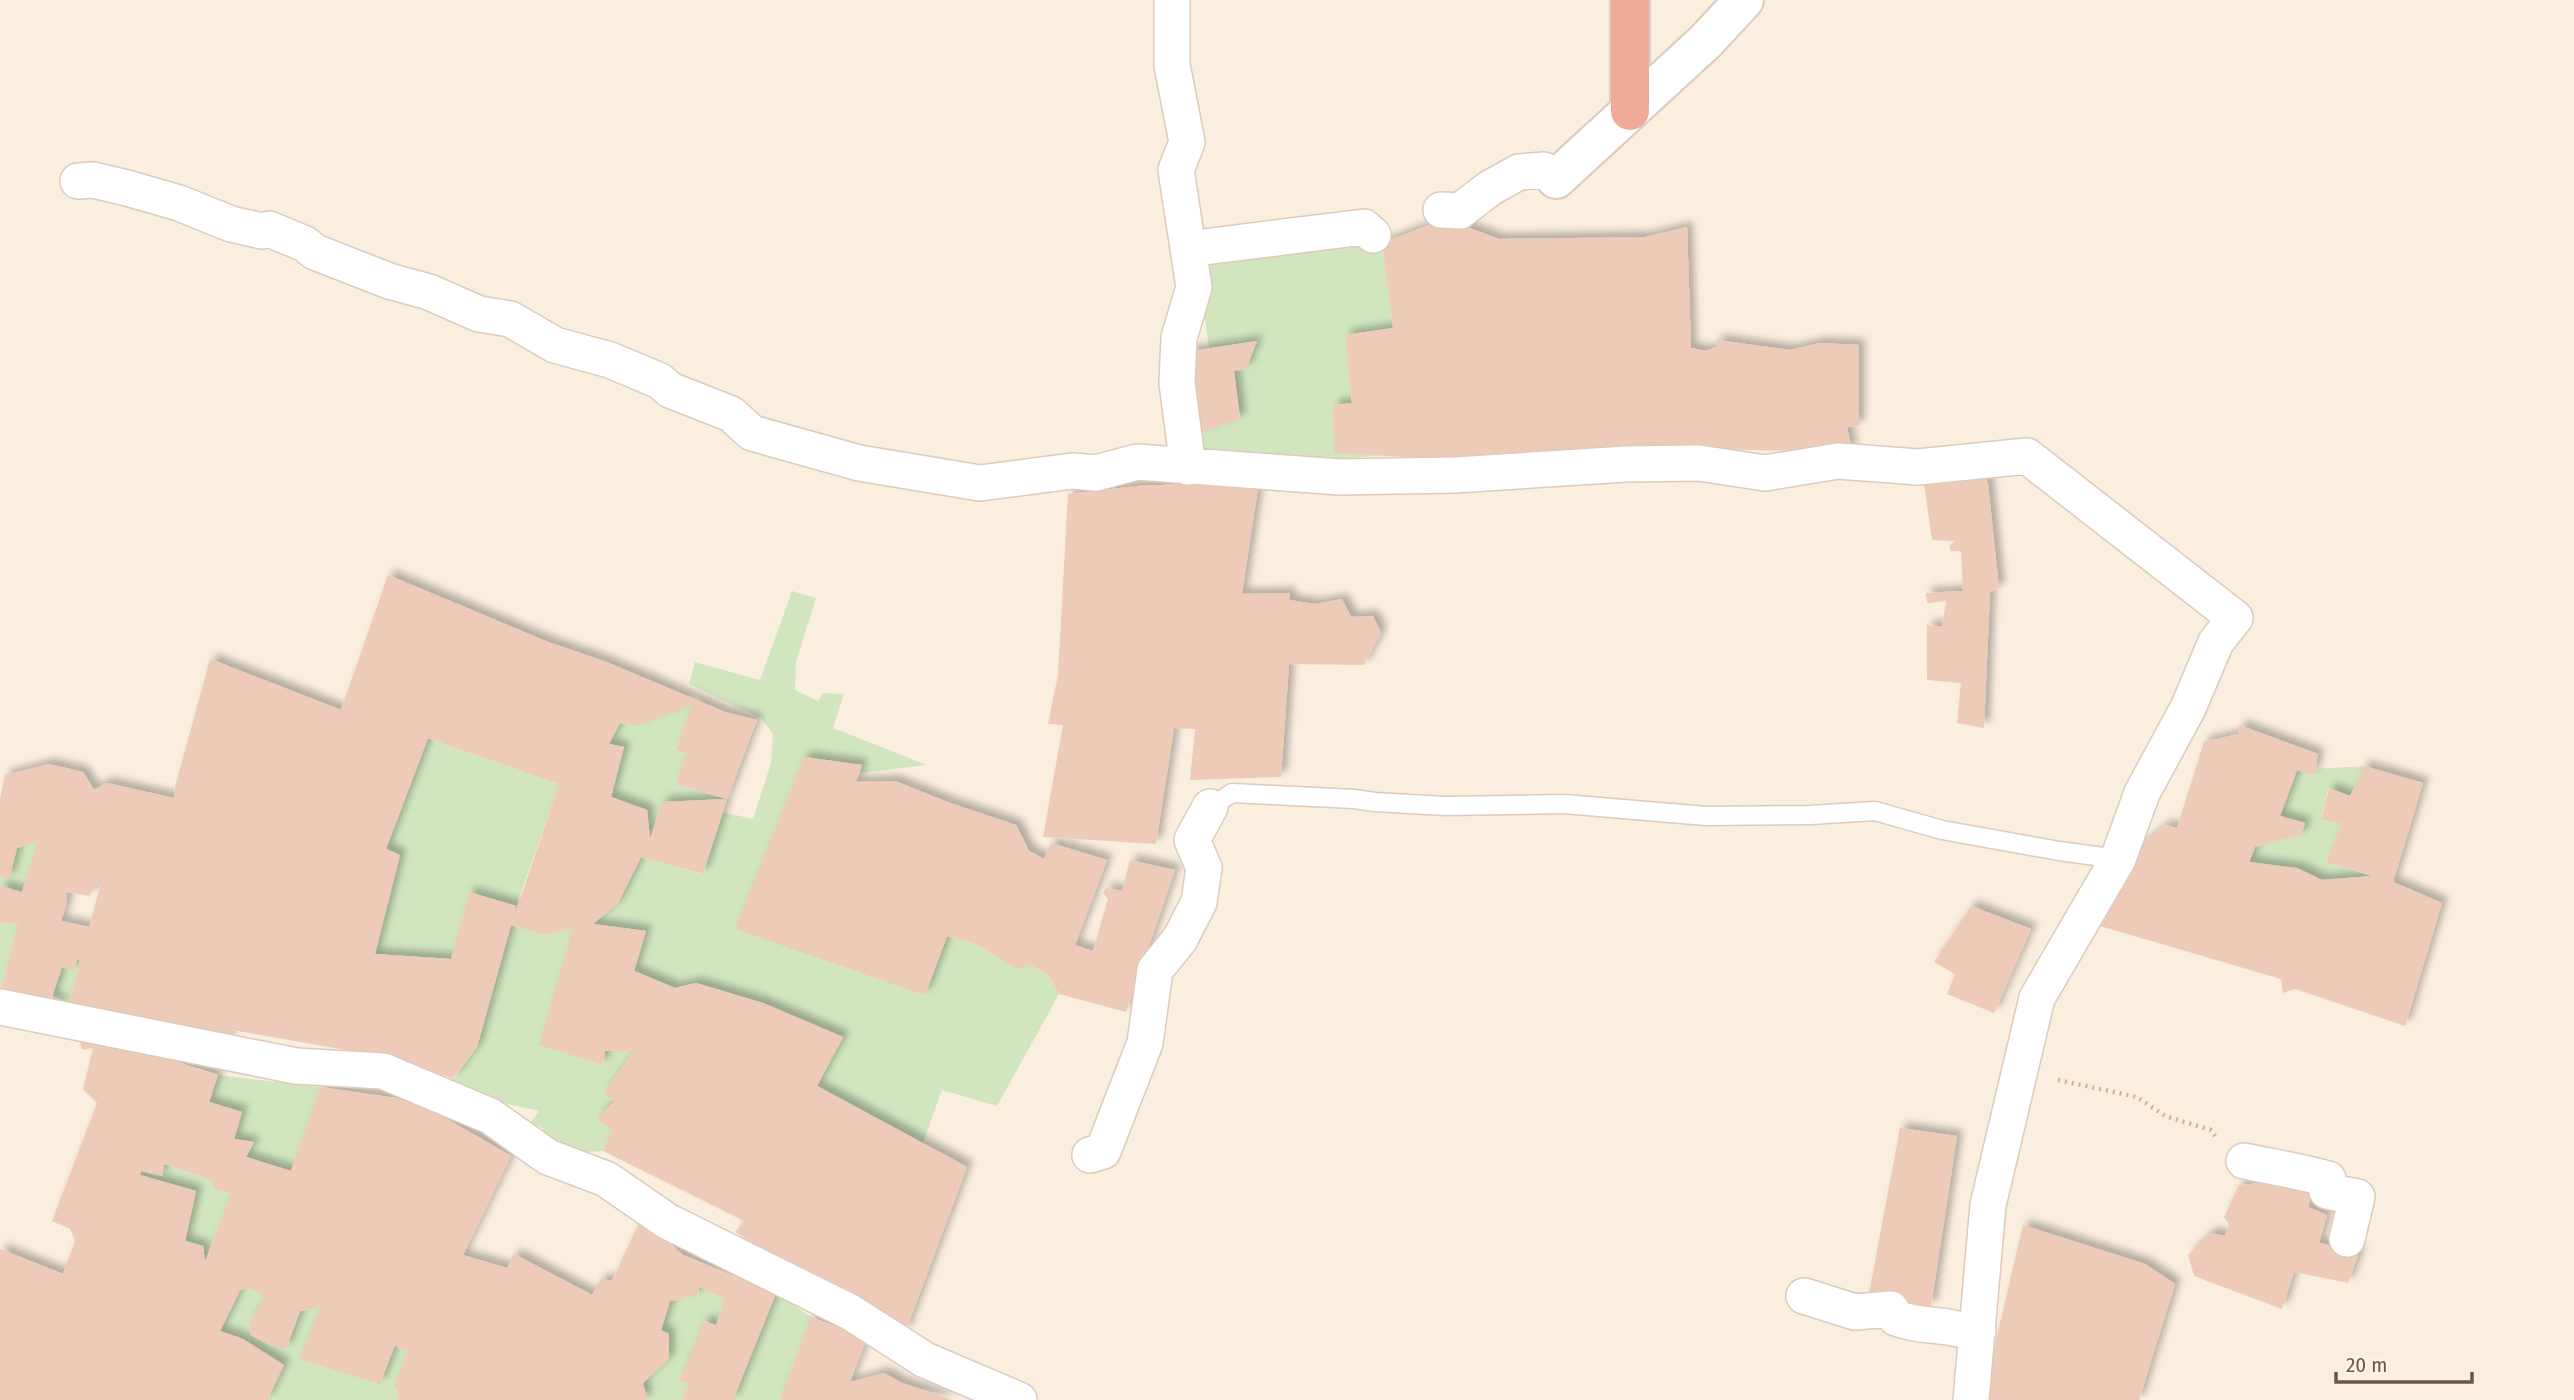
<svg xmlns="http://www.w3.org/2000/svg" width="2574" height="1400" viewBox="0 0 2574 1400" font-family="'Fira Sans Condensed',sans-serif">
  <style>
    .green { fill: #d1e6bf }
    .building { fill: #eecbb9; fill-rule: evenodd; filter: url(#shadow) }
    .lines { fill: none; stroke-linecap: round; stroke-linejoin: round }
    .service-casing { stroke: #decabc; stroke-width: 21 }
    .minor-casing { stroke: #decabc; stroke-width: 38 }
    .tertiary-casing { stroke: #decabc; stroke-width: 42 }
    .motorway-casing { stroke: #d7cfcc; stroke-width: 42 }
    .path { stroke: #d2ae9c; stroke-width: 4.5; stroke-dasharray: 2 5; stroke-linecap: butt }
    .service { stroke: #fff; stroke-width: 18 }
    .minor { stroke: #fff; stroke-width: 35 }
    .tertiary { stroke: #fff; stroke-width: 38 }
    .motorway { stroke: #f2ab99; stroke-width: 38 }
  </style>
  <defs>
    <filter id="shadow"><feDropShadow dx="6" dy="-6" stdDeviation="3.5" flood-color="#0004"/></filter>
  </defs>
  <rect width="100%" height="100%" fill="#faeedf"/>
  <path class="green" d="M 1382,243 L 1393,328 L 1345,335 L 1352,403 L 1333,405 L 1334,453 L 1380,455 L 1281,466 L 1198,461 L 1196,435 L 1240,419 L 1234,371 L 1246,369 L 1257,341 L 1209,348 L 1196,255 Z
    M 792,591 L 816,598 L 796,662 L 795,690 L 818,701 L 823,693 L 844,694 L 833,728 L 927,765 L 860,773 L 862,765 L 804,757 L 759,870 L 925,995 L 947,936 L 977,945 L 1018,968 L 1029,964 L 1047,974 L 1059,994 L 997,1106 L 942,1090 L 923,1143 L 817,1086 L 843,1037 L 763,1003 L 696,983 L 675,988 L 634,971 L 646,931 L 593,924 L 618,903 L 641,857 L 702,874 L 722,812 L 753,819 L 771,763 L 773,734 L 761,718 L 689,684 L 695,662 L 760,680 Z
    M 692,704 L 676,750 L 687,753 L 676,784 L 727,799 L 662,802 L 650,839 L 647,810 L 611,797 L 624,747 L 609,744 L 620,723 Z
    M 428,738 L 559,784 L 516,906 L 469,892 L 451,959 L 375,954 L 400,855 L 386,849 Z
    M 2364,766 L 2350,796 L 2328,788 L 2321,818 L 2342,824 L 2326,862 L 2372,876 L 2322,880 L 2249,862 L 2255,847 L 2301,835 L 2305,823 L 2280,816 L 2297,770 Z
    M 38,841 L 22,892 L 0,887 L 0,876 L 9,878 L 17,848 Z
    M 0,922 L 18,924 L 0,994 L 60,1007 L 61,1001 L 52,997 L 62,967 L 74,971 L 77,959 L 80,960 L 67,1011 L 0,1005 Z
    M 511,925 L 543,935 L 573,928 L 603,1064 L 605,1051 L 634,1051 L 603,1094 L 615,1101 L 597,1118 L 612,1131 L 603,1151 L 563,1154 L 539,1141 L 543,1128 L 530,1123 L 539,1111 L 442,1089 L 449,1077 L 454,1078 L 477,1047 Z
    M 218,1075 L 320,1087 L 291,1171 L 246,1157 L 254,1142 L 234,1139 L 242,1112 L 209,1102 Z
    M 164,1164 L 208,1179 L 217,1190 L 231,1193 L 205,1262 L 203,1246 L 186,1241 L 184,1247 L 196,1191 L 140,1175 L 141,1171 L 162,1175 Z
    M 699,1287 L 725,1299 L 716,1325 L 705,1321 L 680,1381 L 689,1384 L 682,1400 L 647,1400 L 643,1383 L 669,1358 L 669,1335 L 661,1330 L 670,1301 L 698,1295 Z
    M 249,1288 L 265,1297 L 249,1324 L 251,1335 L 286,1349 L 300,1311 L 321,1307 L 379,1383 L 395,1345 L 403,1351 L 409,1349 L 394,1387 L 399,1394 L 397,1400 L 267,1400 L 283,1365 L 243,1339 L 220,1331 L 240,1290 Z
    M 776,1293 L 811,1317 L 780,1400 L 733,1400 Z"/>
  <path class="building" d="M 1445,219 L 1499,239 L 1645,237 L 1687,227 L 1691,348 L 1706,351 L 1716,347 L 1717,340 L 1790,350 L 1820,343 L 1859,345 L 1859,426 L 1847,427 L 1852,452 L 1708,449 L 1423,464 L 1422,458 L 1334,453 L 1333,405 L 1352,403 L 1345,335 L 1393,328 L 1382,243 Z
    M 1257,341 L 1246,369 L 1234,371 L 1240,419 L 1196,435 L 1186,352 Z
    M 1984,471 L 1988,484 L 1999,588 L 1990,592 L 1984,728 L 1957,723 L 1961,683 L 1927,680 L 1927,625 L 1942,627 L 1946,601 L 1927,603 L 1926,593 L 1963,591 L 1961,551 L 1951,551 L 1949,546 L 1955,541 L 1932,540 L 1923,477 Z
    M 1259,481 L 1242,594 L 1290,593 L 1289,600 L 1315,604 L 1342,599 L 1351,617 L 1373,616 L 1381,633 L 1364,665 L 1289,664 L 1281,777 L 1190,780 L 1195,729 L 1174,728 L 1156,844 L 1043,837 L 1063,725 L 1048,724 L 1058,675 L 1068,494 L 1138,486 Z
    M 388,575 L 548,642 L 604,661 L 725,712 L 757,720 L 727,799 L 676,784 L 687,753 L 676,750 L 692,704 L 638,726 L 620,723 L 609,744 L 624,747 L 611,797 L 647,810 L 650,839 L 662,802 L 727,799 L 703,874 L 641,857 L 618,903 L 593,924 L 646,931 L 634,971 L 675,988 L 696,983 L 763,1003 L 843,1037 L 817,1086 L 967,1167 L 905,1333 L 735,1232 L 744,1221 L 603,1151 L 612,1131 L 597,1118 L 615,1101 L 603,1094 L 634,1051 L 605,1051 L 603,1065 L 539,1045 L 573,928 L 543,935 L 511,925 L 477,1047 L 453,1078 L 346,1050 L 232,1030 L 225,1043 L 67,1011 L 80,960 L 77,959 L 74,971 L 62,967 L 52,997 L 61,1001 L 61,1007 L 0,995 L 18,924 L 0,922 L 0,886 L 22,892 L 38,841 L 17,848 L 9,879 L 0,876 L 0,799 L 5,775 L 49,764 L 83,772 L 94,790 L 107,783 L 174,798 L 175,787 L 210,659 L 341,710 ZM 428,738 L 559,784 L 513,920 L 516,906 L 469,892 L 451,959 L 375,954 L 400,855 L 386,849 ZM 103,876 L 89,927 L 61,921 L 67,902 L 67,892 L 89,896 Z
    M 2239,725 L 2318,754 L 2314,775 L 2297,770 L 2280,816 L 2305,823 L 2301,835 L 2255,847 L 2249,862 L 2297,868 L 2322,880 L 2372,876 L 2326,862 L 2342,824 L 2321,819 L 2329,788 L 2350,796 L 2364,766 L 2423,783 L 2393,882 L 2442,903 L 2405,1026 L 2295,989 L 2283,993 L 2281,979 L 2100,926 L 2137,848 L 2166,825 L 2177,828 L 2204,742 L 2238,734 Z
    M 804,757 L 862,765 L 856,782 L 895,781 L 950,803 L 1016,825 L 1029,851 L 1044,859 L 1051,843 L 1107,860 L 1075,945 L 1093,951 L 1108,899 L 1103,893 L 1106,888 L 1122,891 L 1130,860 L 1175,870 L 1126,1012 L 1059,994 L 1047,974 L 1029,964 L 1018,969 L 977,945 L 947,936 L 925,995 L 735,929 Z
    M 1971,906 L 2031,929 L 1994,1013 L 1947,994 L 1955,974 L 1934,962 Z
    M 142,1039 L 168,1059 L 218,1075 L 209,1102 L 242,1112 L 234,1139 L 254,1142 L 246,1157 L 291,1171 L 320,1087 L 396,1098 L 435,1112 L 511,1156 L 463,1255 L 507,1268 L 514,1254 L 592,1295 L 601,1279 L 612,1281 L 645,1210 L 675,1230 L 672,1245 L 683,1255 L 776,1293 L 733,1400 L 682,1400 L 689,1384 L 679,1381 L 704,1321 L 716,1325 L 725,1299 L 699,1287 L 698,1295 L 670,1301 L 661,1330 L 669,1334 L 669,1359 L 643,1383 L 647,1400 L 397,1400 L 399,1394 L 394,1387 L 409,1349 L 403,1351 L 395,1345 L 380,1384 L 299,1359 L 321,1307 L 300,1311 L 286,1349 L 272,1346 L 251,1335 L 249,1324 L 265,1297 L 249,1288 L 240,1290 L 220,1331 L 243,1339 L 284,1365 L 267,1400 L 0,1400 L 0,1249 L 63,1274 L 75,1241 L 70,1229 L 52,1221 L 97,1103 L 83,1089 L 93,1048 L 82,1050 L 80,1042 ZM 164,1164 L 208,1179 L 217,1190 L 231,1193 L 205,1262 L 203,1246 L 185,1241 L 196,1191 L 140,1175 L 141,1171 L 162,1176 Z
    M 1900,1128 L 1957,1136 L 1931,1307 L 1868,1299 Z
    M 2317,1178 L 2308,1207 L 2327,1215 L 2319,1243 L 2359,1252 L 2348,1283 L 2294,1272 L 2282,1309 L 2194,1276 L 2188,1255 L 2210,1233 L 2225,1236 L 2229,1225 L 2224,1217 L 2239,1185 Z
    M 2023,1225 L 2145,1264 L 2175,1284 L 2139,1400 L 1982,1400 Z
    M 811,1317 L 867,1338 L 850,1382 L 884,1373 L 902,1383 L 953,1400 L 780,1400 Z"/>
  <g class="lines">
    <g class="service-casing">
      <path id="service" d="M 1210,807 L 1232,793 L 1354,799 L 1375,802 L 1445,806 L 1564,804 L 1706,816 L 1810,815 L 1875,811 L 1942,830 L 2059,851 L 2118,859"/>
    </g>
    <g class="minor-casing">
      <path id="minor" d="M 1172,0 L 1172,65 L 1187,142 L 1176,170 L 1194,287 L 1179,338 L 1177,383 L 1188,467
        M 78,181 L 93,180 L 127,188 L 179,203 L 231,224 L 262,231 L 269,229 L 305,244 L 315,252 L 389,281 L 429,292 L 479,314 L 510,319 L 555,345 L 610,360 L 660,381 L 670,390 L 731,414 L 752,433 L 859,463 L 980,483 L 1072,471 L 1096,473 L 1137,462 L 1339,477 L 1455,475 L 1626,464 L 1699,463 L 1765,473 L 1838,461 L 1918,467 L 2027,456 L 2235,618 L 2216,642 L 2188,708 L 2142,793 L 2118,859 L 2037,998 L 1988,1205 L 1971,1400
        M 1441,210 L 1460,211 L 1490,188 L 1519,172 L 1544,170 L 1556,179
        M 1188,249 L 1364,227 L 1373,235
        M 0,1007 L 296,1066 L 383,1071 L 490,1116 L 548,1157 L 606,1179 L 667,1221 L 850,1312 L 925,1360 L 1019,1400
        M 1090,1155 L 1103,1151 L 1145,1043 L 1155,970 L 1180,939 L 1199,902 L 1204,868 L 1192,840 L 1210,807
        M 2244,1161 C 2272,1167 2300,1171 2328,1179 L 2327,1191 L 2357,1197 L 2347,1239
        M 1804,1296 L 1855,1312 L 1891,1309 L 1896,1318 C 1913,1324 1922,1324 1940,1326 C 1954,1327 1962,1332 1978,1331"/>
    </g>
    <g class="tertiary-casing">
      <path id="tertiary" d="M 1556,179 L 1706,41 L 1744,0"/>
    </g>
    <g class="motorway-casing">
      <path id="motorway" d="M 1630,0 L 1630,111"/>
    </g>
    <path class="path" d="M 2058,1080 L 2137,1097 L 2165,1116 L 2211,1130 L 2215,1136"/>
    <use href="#service" class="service"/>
    <use href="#minor" class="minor"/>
    <use href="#tertiary" class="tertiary"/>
    <use href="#motorway" class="motorway"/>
  </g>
  <path d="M2336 1372v10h136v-10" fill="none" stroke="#6f5449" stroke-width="3.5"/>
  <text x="2346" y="1372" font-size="21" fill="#6f5449" stroke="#fef3e5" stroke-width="5" paint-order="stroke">20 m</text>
</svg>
